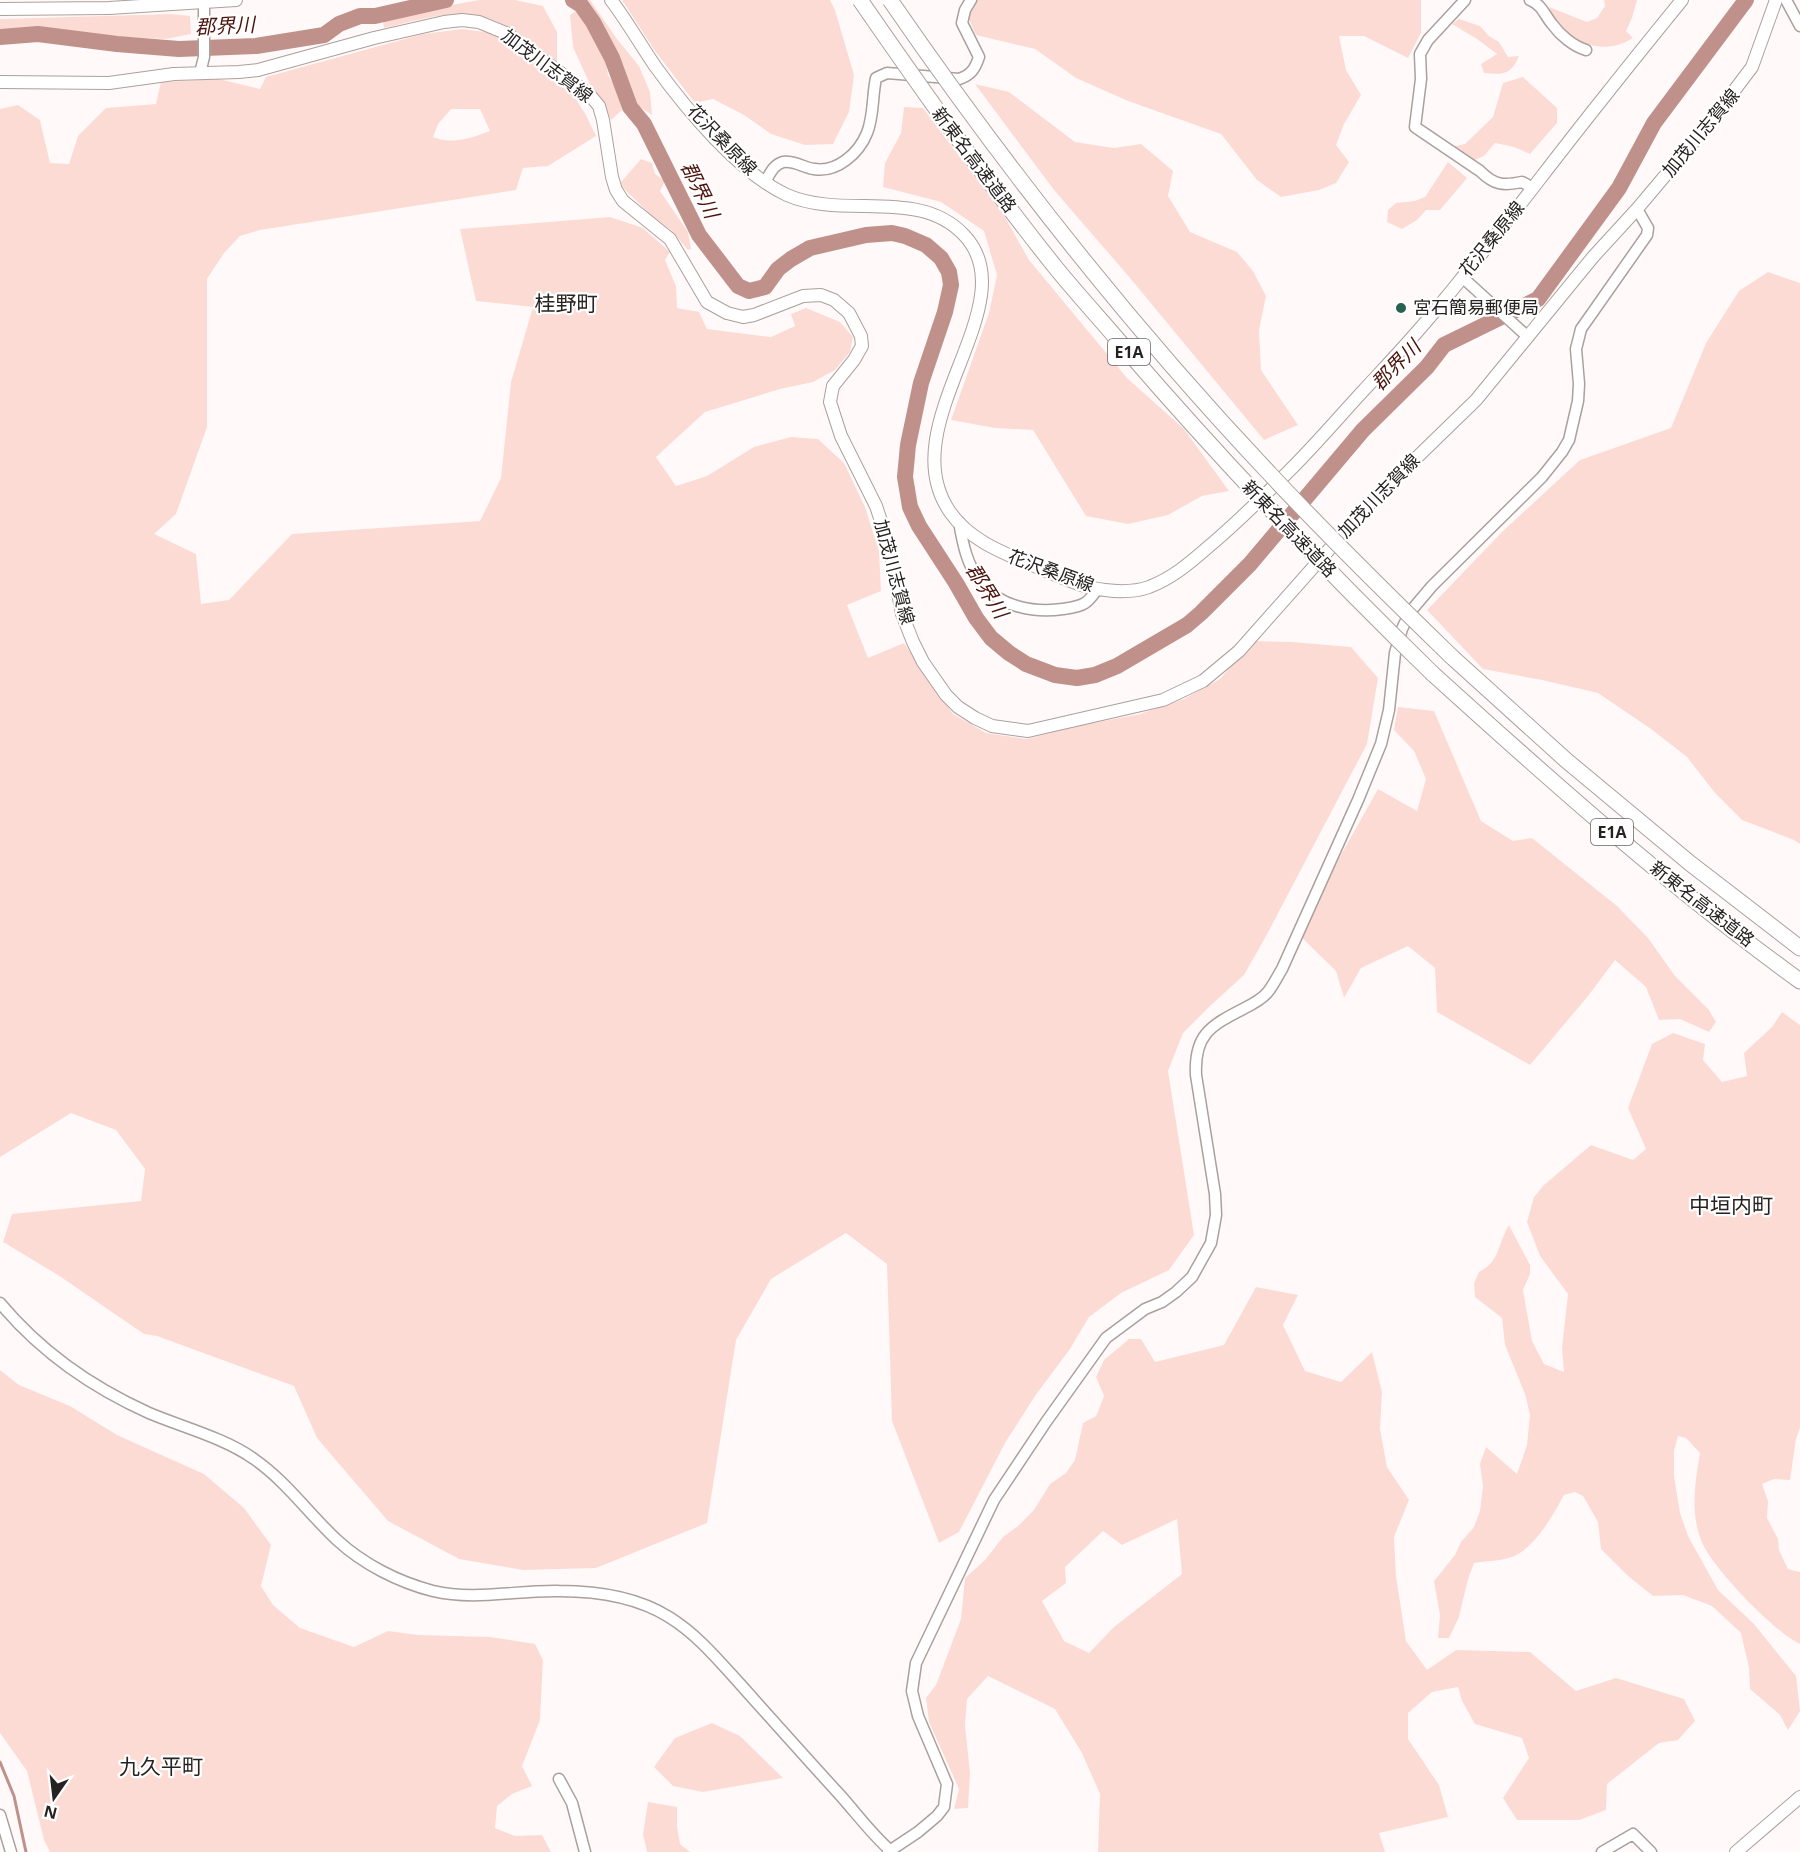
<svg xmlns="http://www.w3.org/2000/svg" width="1800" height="1852" viewBox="0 0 1800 1852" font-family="'Open Sans','Noto Sans JP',sans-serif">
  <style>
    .green { fill: #fddbd5; fill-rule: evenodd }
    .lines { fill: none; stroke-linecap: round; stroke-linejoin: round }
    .stream { stroke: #bf918a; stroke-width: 3 }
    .river { stroke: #bf918a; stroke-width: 16 }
    .minor-casing { stroke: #aba09d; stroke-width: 13 }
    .major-casing { stroke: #aba09d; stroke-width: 14 }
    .highway-casing { stroke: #aba09d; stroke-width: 17 }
    .minor { stroke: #fff; stroke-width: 10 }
    .major { stroke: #fff; stroke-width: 12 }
    .highway { stroke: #fff; stroke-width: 15 }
    .highway-bridge-casing { stroke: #aba09d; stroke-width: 17; stroke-linecap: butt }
    .highway-bridge { stroke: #fff; stroke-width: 15 }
    .poi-dot { fill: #26634e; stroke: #fff; stroke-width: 2 }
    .labels { text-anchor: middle; stroke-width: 4.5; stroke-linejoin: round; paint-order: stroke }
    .shield { fill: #fff; stroke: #676464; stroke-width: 1.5 }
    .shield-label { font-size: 16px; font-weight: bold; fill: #262221 }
    .street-label { font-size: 18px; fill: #262221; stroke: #fff }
    .poi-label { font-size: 18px; fill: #262221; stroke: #fff; text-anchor: start }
    .water-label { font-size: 20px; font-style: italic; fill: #4c130c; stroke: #fff }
    .quarter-label { font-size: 21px; fill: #262221; stroke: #fff }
  </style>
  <rect width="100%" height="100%" fill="#fffaf9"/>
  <path class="green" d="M 479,0 L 515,0 L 543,6 L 557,32 L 557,62 C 537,48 517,32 495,21 C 461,5 418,21 384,28 L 383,22 L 402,14 Z
    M 580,0 L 590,0 L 617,39 L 639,66 L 650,92 L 652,115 L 637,105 L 607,33 Z
    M 622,0 L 830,0 L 835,10 L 854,75 L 849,112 L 833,144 L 805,145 L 771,134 L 744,115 L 713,99 L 695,103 L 655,51 Z
    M 971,0 L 1421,0 L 1421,33 L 1408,58 L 1364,36 L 1339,36 L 1346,70 L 1361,95 L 1344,124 L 1336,145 L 1349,162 L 1336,183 L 1319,190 L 1281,197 L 1257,180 L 1221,134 L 1128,101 L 1076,78 L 1035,49 L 976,35 L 965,10 Z
    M 1604,0 L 1637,0 L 1632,18 L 1626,31 L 1633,38 C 1600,59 1564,40 1549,7 L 1587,22 L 1597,18 L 1605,6 Z
    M 576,11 L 604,49 L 608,75 L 615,86 L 622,110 L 611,120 L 604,102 L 592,89 L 573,47 L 570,15 Z
    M 171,14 L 190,16 L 191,34 L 166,39 L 0,31 L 0,19 Z
    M 1459,19 L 1480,26 L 1489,36 L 1499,42 L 1508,57 L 1519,56 C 1511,75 1503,75 1484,73 L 1481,64 L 1497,54 L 1477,39 L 1452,24 Z
    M 462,29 L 493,33 L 568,87 L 586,115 L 596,136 L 548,166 L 523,168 L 516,190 L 260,230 L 240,236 L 224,253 L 207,279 L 207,427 L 176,514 L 154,534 L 196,554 L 201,604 L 229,600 L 292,534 L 480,521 L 501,478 L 511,382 L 533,307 L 476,301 L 460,229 L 610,217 L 643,228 L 670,252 L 665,260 L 676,286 L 677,308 L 699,312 L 707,329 L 771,337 L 795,326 L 791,314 L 806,308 L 840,322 L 853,337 L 850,352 L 835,370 L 813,382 L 780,389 L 705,412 L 656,457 L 676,486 L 707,476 L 754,447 L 791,437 L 818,439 L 844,463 L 865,507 L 879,551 L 881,591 L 847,605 L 868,658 L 904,643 L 953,714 L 986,733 L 1027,739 L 1077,726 L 1140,714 L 1184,699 L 1220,679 L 1253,641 L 1292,642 L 1351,647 L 1378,678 L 1367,744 L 1265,938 L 1244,975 L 1210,1006 L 1183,1033 L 1168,1071 L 1194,1235 L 1169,1270 L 1121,1293 L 1089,1317 L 1070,1349 L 1035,1396 L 1005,1443 L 959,1532 L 939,1543 L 892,1421 L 887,1264 L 846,1233 L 771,1279 L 736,1340 L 707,1523 L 596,1568 L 523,1570 L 459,1559 L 388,1521 L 317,1438 L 294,1386 L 157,1336 L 144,1334 L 58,1275 L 3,1242 L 12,1214 L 141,1201 L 145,1169 L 116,1130 L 71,1113 L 0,1157 L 0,109 L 18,105 L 40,120 L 50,163 L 69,164 L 78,136 L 106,108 L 156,104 L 161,82 L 219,79 L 260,89 L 266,77 L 423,34 ZM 451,109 L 480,109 L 490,131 C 471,138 452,145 433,137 L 438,124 Z
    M 1523,77 L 1557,108 L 1557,123 L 1530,154 L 1514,147 L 1495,143 L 1484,156 L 1470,162 L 1451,147 L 1465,144 L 1493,117 L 1503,83 Z
    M 975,84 L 1009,92 L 1075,142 L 1114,148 L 1141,144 L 1173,171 L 1168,196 L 1190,232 L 1237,252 L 1253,271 L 1266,296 L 1259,330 L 1261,370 L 1298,425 L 1264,440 L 1130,278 L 1054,190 Z
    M 904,107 L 923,108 L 1005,217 L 1029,260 L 1127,378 L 1184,429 L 1229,491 L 1202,496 L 1168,515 L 1128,524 L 1086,516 L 1033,430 L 995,428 L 951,420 L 989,313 L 997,275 L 984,231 L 941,202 L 883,187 L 885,163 L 901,133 Z
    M 641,159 L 652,163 L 655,174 L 665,181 L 660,191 L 688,232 L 691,249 L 688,250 L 671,230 L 653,217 L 622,187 L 621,182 Z
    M 1448,162 L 1467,178 L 1440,210 L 1426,210 L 1417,220 L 1402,229 L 1387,222 L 1388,210 L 1396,203 L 1415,201 L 1425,197 Z
    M 1768,272 L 1800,283 L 1800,844 L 1794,840 L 1742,820 L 1715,793 L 1687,757 L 1651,729 L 1598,693 L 1542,680 L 1483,669 L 1427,610 L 1503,531 L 1580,460 L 1671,428 L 1706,343 L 1739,291 Z
    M 1398,707 L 1434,711 L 1481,821 L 1513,841 L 1532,838 L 1617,906 L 1648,938 L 1675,976 L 1709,1010 L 1716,1022 L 1709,1032 L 1680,1019 L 1659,1020 L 1646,987 L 1615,960 L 1588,996 L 1530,1065 L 1437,1012 L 1435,968 L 1408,946 L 1361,968 L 1344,998 L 1336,971 L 1297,933 L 1378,789 L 1417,811 L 1426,779 L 1414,751 L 1394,730 Z
    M 1782,1012 L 1800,1025 L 1800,1428 L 1796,1439 L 1790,1480 L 1774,1479 L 1762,1484 L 1768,1501 L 1767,1518 L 1778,1539 L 1779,1550 L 1788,1569 L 1800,1572 L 1800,1644 C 1775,1633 1710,1566 1701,1540 C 1690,1512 1695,1482 1700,1453 L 1686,1438 L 1678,1436 L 1674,1451 L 1674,1476 L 1680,1513 L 1688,1536 L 1718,1590 L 1754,1624 L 1796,1676 L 1800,1711 L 1788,1730 L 1780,1715 L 1750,1689 L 1749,1668 L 1741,1633 L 1712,1606 L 1683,1595 L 1653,1596 L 1628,1576 L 1601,1549 L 1598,1522 L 1583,1496 L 1575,1492 L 1564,1495 C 1554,1514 1534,1549 1512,1557 C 1501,1561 1486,1561 1474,1563 L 1468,1579 L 1459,1617 L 1449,1638 L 1438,1638 L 1440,1615 L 1434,1581 L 1455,1555 L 1461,1542 L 1474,1527 L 1480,1511 L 1483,1486 L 1480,1464 L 1486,1447 L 1517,1474 L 1527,1445 L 1530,1415 L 1525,1394 L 1505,1345 L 1502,1318 L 1475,1297 L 1474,1283 L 1479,1272 C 1501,1261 1497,1244 1509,1225 L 1530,1265 L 1530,1274 L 1523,1290 L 1532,1341 L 1544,1364 L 1564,1372 L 1562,1348 L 1568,1294 L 1540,1256 L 1527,1222 L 1534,1197 L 1544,1185 L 1591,1145 L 1633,1160 L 1646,1149 L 1628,1108 L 1652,1044 L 1673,1033 L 1705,1044 L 1703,1060 L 1722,1082 L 1747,1076 L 1744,1053 L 1772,1027 Z
    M 1256,1287 L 1298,1295 L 1283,1325 L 1305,1371 L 1341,1382 L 1372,1352 L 1382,1392 L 1380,1429 L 1387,1467 L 1409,1500 L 1394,1537 L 1396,1576 L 1406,1641 L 1427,1670 L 1456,1650 L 1530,1652 L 1576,1691 L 1616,1678 L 1684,1699 L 1695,1721 L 1678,1740 L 1659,1743 L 1607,1784 L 1606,1810 L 1579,1820 L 1517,1820 L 1503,1798 L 1529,1758 L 1522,1738 L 1475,1724 L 1462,1701 L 1458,1687 L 1432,1692 L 1408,1713 L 1408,1739 L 1439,1785 L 1448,1817 L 1379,1833 L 1385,1852 L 1098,1852 L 1100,1794 L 1082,1753 L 1055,1709 L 988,1676 L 967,1699 L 965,1725 L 970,1773 L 968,1808 L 954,1809 L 959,1789 L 929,1722 L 926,1698 L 936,1685 L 961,1619 L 965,1578 L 985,1560 L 1003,1537 L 1018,1526 L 1034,1510 L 1050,1484 L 1066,1473 L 1075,1460 L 1083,1423 L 1096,1416 L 1104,1396 L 1096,1377 L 1104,1360 L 1129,1339 L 1141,1339 L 1155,1362 L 1224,1345 ZM 1177,1519 L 1182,1574 L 1114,1627 L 1089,1653 L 1064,1641 L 1042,1601 L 1066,1583 L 1065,1567 L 1103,1531 L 1122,1545 Z
    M 0,1370 L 19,1385 L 70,1406 L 117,1435 L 204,1474 L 244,1508 L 271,1545 L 261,1586 L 273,1605 L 300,1628 L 354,1647 L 388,1631 L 418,1635 L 490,1637 L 535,1644 L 543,1660 L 540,1720 L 522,1766 L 532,1786 L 512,1794 L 497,1806 L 495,1828 L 515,1836 L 542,1835 L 551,1852 L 50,1852 L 44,1840 L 27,1771 L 0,1733 Z
    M 712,1723 L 740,1736 L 783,1778 L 703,1792 L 673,1786 L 654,1767 L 675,1738 Z
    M 648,1802 L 677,1807 L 677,1826 L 680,1844 L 690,1852 L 647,1852 L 643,1834 Z"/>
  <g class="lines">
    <path class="stream" d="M 0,1762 L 14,1796 L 26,1852"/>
    <path class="river" d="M 573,0 L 581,5 L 593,22 L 612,58 L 630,107 L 644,124 L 699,235 L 738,286 L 749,291 L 765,287 L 778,269 L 791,259 L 810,248 L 866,235 L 892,233 L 905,236 L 926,245 L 941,258 L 949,272 L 951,285 L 945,312 L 921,383 L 908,445 L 905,477 L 910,507 L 919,526 L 956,583 L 976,618 L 991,638 L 1009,653 L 1026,664 L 1055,675 L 1077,678 L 1095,675 L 1117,666 L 1187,625 L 1201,613 L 1250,564 L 1363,430 L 1427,367 L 1444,345 L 1538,299 L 1619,188 L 1654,123 L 1746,0
      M 0,37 L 38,34 L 117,44 L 179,49 L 256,46 L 324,35 L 339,24 L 360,16 L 375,16 L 446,0"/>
    <g class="minor-casing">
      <path id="minor" d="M 1465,0 L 1428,40 L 1420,54 L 1421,79 L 1415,127 L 1480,171 C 1494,185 1503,186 1522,182 L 1533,188
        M 1530,0 C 1542,5 1544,14 1552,24 C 1560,35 1573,46 1586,50
        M 1786,0 L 1800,26
        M 200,73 L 204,57 L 204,2
        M 765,182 C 770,174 773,165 783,162 C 794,160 804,168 814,169 C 837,173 859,153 867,133 C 874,116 872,96 876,78 L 887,73 L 959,79 C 971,75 975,69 979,57 L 962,23 L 965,10 L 971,0
        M 1462,277 L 1528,337
        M 959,522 C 963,545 967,565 981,583 C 1000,607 1034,613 1063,609 C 1070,608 1079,607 1085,603 C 1090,600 1094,593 1098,589
        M 0,1303 C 40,1351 91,1387 149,1413 C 182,1427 225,1438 254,1459 C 286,1481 309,1514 337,1540 C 363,1564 398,1582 433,1591 C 475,1601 516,1590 559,1591 C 596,1591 637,1597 669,1617 C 698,1635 719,1661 741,1685 C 774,1722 807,1759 840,1795 C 857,1814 873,1836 892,1852
        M 559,1779 L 572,1803 L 585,1852
        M 0,1815 L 11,1852
        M 888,1852 L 918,1832 L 937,1816 L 944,1807 L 947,1784 L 918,1716 L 912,1691 L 916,1663 L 994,1500 L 1046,1422 L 1106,1338 L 1145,1309 L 1162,1302 L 1176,1292 L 1192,1277 L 1211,1243 L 1216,1215 L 1215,1194 L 1196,1075 C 1194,1035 1210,1026 1243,1009 C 1251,1005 1261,1000 1267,993 C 1273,986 1277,977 1282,969 L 1358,800 L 1381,744 L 1389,710 L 1395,653 L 1402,629 L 1410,612 L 1432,586 L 1542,477 L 1562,452 L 1569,440 L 1578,401 L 1579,384 L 1576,349 L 1581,329 L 1647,235 L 1648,228 L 1637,209
        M 1602,1852 L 1633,1834 L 1651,1852"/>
    </g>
    <g class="major-casing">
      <path id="major" d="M 611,0 C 627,21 640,44 655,66 C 686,109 739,173 787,195 C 844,220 919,187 964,235 C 1030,304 889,424 950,512 C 972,544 1012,556 1046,571 C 1065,579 1085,588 1105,590 C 1120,592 1135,592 1149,587 C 1175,577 1193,560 1214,542 C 1241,519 1266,494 1291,469 C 1316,444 1339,417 1363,391 C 1387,365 1412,339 1434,312 C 1493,242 1547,168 1604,97 C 1630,64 1656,32 1682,0
        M 0,9 L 109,8 L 236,0
        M 0,82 L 109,83 L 174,74 L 239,72 L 258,70 L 374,38 L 444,22 L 462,20 L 479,22 L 508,34 L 589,94 L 599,106 L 603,120 L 612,177 L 616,190 L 623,201 L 670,239 L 707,302 L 727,313 L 743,317 L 754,315 L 803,296 L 821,295 L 834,300 L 849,313 L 861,336 L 862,346 L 854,360 L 833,386 L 830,402 L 841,436 L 876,506 L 889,545 L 902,614 L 913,642 L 923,662 L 946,695 L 958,707 L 975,718 L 992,726 L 1028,731 L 1163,700 L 1203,681 L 1239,651 L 1373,500 L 1476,400 L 1593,257 L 1637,209 L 1712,120 L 1752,67 L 1776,0
        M 1736,1852 L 1800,1797"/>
    </g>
    <g class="highway-casing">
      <path id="highway" d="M 1452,657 L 1567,761 L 1691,864 L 1800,948
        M 1433,674 C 1551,781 1670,887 1800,981"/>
    </g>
    <use href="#minor" class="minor"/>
    <use href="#major" class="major"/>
    <use href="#highway" class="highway"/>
    <g class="highway-bridge-casing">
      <path id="highway-bridge" d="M 860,0 C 923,91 987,182 1056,268 C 1078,295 1102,321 1124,347 C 1222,461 1325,569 1433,674
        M 890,0 C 1005,167 1131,327 1270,474 C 1329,537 1390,597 1452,657"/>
    </g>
    <use href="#highway-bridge" class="highway-bridge"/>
  </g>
  <circle class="poi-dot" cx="1401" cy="308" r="6"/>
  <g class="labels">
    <g class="shield">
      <rect x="1108" y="339" width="42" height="26" rx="4.5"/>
      <rect x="1591" y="819" width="42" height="26" rx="4.5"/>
    </g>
    <g class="shield-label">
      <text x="1129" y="358">E1A</text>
      <text x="1612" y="838">E1A</text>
    </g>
    <g class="street-label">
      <text transform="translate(547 66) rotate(37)" y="6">加茂川志賀線</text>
      <text transform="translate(1701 133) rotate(-50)" y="6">加茂川志賀線</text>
      <text transform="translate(722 140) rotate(46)" y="6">花沢桑原線</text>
      <text transform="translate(974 160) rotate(53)" y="6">新東名高速道路</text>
      <text transform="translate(1492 239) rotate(-51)" y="6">花沢桑原線</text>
      <text transform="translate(1379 496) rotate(-46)" y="6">加茂川志賀線</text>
      <text transform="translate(1289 529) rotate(46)" y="6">新東名高速道路</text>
      <text transform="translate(1051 571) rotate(20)" y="6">花沢桑原線</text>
      <text transform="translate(894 572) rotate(75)" y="6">加茂川志賀線</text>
      <text transform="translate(1702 904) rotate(38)" y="6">新東名高速道路</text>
    </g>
    <g class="poi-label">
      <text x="1413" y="314">宮石簡易郵便局</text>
    </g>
    <g class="water-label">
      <text transform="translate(225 26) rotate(-3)" y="7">郡界川</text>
      <text transform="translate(700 190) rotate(64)" y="7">郡界川</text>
      <text transform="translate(1396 365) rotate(-46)" y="7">郡界川</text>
      <text transform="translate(987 591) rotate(58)" y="7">郡界川</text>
    </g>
    <g class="quarter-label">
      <text x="566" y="311">桂野町</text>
      <text x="1731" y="1213">中垣内町</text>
      <text x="161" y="1774">九久平町</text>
    </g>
  </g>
  <g transform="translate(54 1798) rotate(194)" stroke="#ffffff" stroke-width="4.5" paint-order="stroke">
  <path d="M0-4.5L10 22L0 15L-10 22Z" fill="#262221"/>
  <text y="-9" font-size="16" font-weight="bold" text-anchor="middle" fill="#262221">N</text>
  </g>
</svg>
